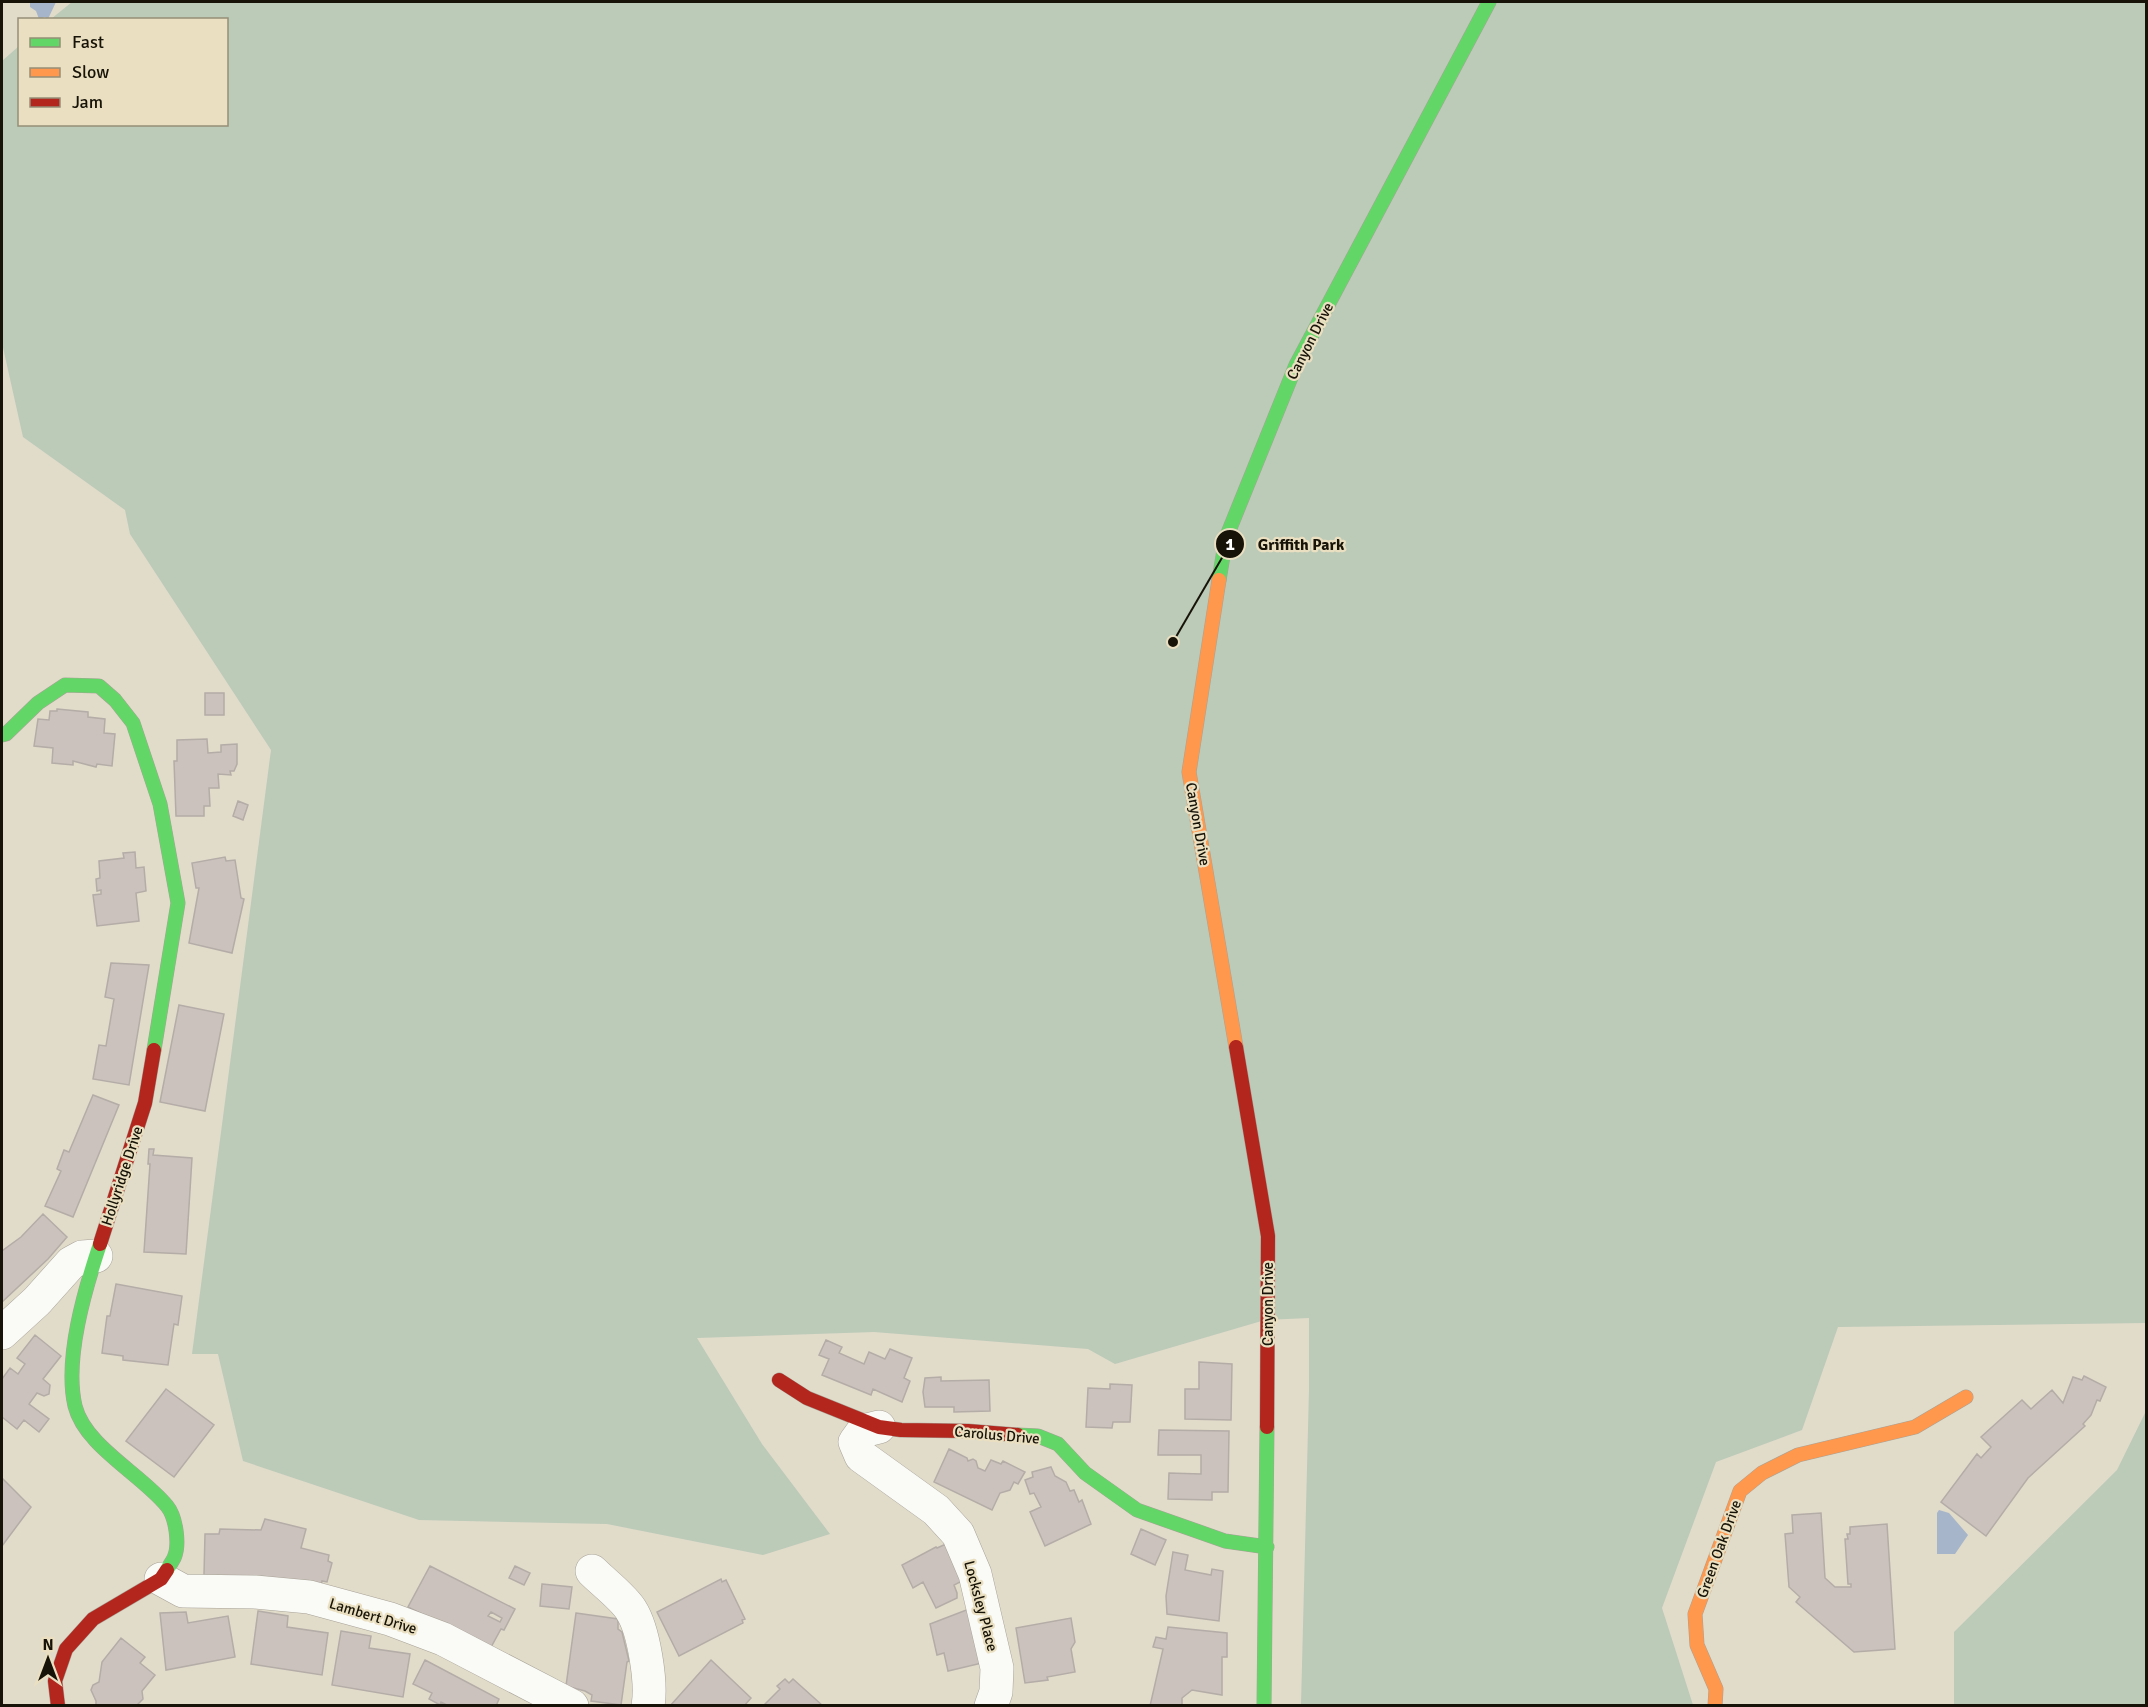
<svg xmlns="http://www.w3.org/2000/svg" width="2148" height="1707" viewBox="0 0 2148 1707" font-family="Signika,sans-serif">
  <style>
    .green { fill: #bccab8 }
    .water { fill: #a6b5c9 }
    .building { fill: #cbc2bd; stroke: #b4aca7; stroke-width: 1.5; fill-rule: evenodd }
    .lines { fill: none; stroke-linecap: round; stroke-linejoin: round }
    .street-casing { stroke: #a7a396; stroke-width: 34 }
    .fast-casing { stroke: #a7a396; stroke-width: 15 }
    .slow-casing { stroke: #a7a396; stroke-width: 15 }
    .jam-casing { stroke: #a7a396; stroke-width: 15 }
    .street { stroke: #fafaf7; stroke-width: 33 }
    .fast { stroke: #63d668; stroke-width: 14 }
    .slow { stroke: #ff974d; stroke-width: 14 }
    .jam { stroke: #b3261e; stroke-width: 14 }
    .labels { text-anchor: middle; stroke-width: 4.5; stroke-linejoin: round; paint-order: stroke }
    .street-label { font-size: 15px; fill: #171308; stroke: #eae0c1 }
    .leader { fill: none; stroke: #171308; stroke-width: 2 }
    .callout-dot { fill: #171308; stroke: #eae0c1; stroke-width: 2 }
    .mark-label { font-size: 18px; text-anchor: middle; font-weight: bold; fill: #fff }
    .callout-label { font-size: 16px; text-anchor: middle; font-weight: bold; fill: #171308; stroke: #eae0c1; stroke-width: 4.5; stroke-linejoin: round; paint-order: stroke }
  </style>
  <rect width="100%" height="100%" fill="#e1dbca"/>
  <path class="green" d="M 72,2 L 2146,2 L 2146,1323 L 1838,1327 L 1802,1430 L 1716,1462 L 1662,1608 L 1693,1705 L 1301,1705 L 1309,1390 L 1309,1318 L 1265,1320 L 1115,1364 L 1088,1349 L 874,1332 L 697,1338 L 762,1444 L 830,1534 L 763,1555 L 607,1524 L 419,1520 L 243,1461 L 218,1354 L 192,1354 L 271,750 L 130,534 L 125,510 L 23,437 L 2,343 L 2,61 L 19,46 L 20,124 L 226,124 L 226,20 L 51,19 Z
    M 2146,1411 L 2146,1705 L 1954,1705 L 1954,1632 L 2117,1470 Z"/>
  <path class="water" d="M 30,2 L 56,2 L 48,19 L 45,17 L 39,19 L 36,11 L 30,7 Z
    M 1939,1510 L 1949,1513 L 1968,1535 L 1955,1554 L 1937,1554 L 1937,1513 Z"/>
  <path class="building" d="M 205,693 L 224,693 L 224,715 L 205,715 Z
    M 57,709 L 88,712 L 88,717 L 105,719 L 104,733 L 115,734 L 112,766 L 97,764 L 96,767 L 73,761 L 73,765 L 52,763 L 53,748 L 34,746 L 38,719 L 49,720 L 50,711 L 57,711 Z
    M 207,739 L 208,753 L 221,752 L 221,745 L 237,744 L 237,764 L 234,771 L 230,771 L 231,775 L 218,774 L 219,788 L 209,788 L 210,806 L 204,806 L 204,816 L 176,816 L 174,761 L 177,761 L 177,740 Z
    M 238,801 L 248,805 L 243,820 L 233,816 Z
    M 135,852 L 136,868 L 144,867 L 146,891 L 136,893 L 139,921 L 97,926 L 93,895 L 101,894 L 101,890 L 97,891 L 96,879 L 100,878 L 99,861 L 124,858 L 123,853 Z
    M 225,857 L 226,861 L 235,860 L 241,898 L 244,899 L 232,953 L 189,943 L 199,888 L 196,888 L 192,863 Z
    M 111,963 L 149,965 L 129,1085 L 93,1079 L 99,1045 L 106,1046 L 114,999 L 105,997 Z
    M 179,1005 L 224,1014 L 205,1111 L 160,1102 Z
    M 93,1095 L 119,1105 L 73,1217 L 45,1206 L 61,1171 L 57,1169 L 64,1150 L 69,1152 Z
    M 149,1149 L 154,1149 L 153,1155 L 192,1158 L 186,1254 L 144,1252 L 150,1164 L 148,1164 Z
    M 43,1214 L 67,1237 L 48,1259 L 2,1302 L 2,1251 L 21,1237 Z
    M 116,1284 L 182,1296 L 178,1325 L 174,1324 L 168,1365 L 123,1360 L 123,1356 L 102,1353 L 107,1316 L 110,1316 Z
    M 35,1335 L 61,1356 L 43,1379 L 50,1385 L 49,1394 L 44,1396 L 37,1393 L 29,1404 L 49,1419 L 39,1432 L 24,1420 L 17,1429 L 2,1417 L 2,1379 L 10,1368 L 18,1374 L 25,1364 L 17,1358 Z
    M 826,1340 L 842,1347 L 839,1353 L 864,1364 L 869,1352 L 885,1359 L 890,1349 L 912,1358 L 904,1378 L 910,1381 L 902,1402 L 873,1389 L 871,1395 L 822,1375 L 829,1359 L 819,1355 Z
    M 1199,1362 L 1232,1364 L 1231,1420 L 1185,1419 L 1185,1389 L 1199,1389 Z
    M 2084,1376 L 2106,1387 L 2100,1401 L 2097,1400 L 2091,1415 L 2083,1424 L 2085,1426 L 2028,1478 L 1986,1536 L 1941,1502 L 1977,1454 L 1981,1458 L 1991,1447 L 1981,1437 L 2022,1400 L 2031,1409 L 2052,1390 L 2063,1403 L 2073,1377 L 2082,1380 Z
    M 941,1377 L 941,1381 L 989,1380 L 990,1411 L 954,1412 L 954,1407 L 925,1407 L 923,1392 L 925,1378 Z
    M 1110,1384 L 1132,1385 L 1130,1422 L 1113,1422 L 1112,1428 L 1086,1427 L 1088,1388 L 1110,1389 Z
    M 166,1389 L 214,1425 L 174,1477 L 126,1441 Z
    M 1159,1430 L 1229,1431 L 1228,1492 L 1212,1492 L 1212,1500 L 1168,1499 L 1169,1473 L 1201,1474 L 1201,1455 L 1158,1455 Z
    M 949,1449 L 967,1458 L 968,1461 L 973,1459 L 976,1461 L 978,1468 L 985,1471 L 991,1460 L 1001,1464 L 1003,1461 L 1025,1472 L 1018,1484 L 1014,1482 L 1010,1490 L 1000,1493 L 992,1510 L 934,1482 Z
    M 1051,1467 L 1055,1476 L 1066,1482 L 1070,1491 L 1074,1490 L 1079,1502 L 1082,1500 L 1091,1524 L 1045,1546 L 1030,1512 L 1041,1507 L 1034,1493 L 1030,1494 L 1025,1480 L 1033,1477 L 1032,1472 Z
    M 2,1478 L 31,1507 L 2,1546 Z
    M 1821,1513 L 1825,1578 L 1835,1587 L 1851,1587 L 1851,1584 L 1848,1584 L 1845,1539 L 1848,1539 L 1847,1534 L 1850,1534 L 1850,1527 L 1887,1524 L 1895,1649 L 1854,1652 L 1796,1602 L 1800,1597 L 1789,1587 L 1785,1534 L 1793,1533 L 1792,1515 Z
    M 265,1519 L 306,1529 L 301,1548 L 329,1555 L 328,1561 L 332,1563 L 327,1582 L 322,1581 L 321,1587 L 204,1575 L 205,1534 L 219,1534 L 220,1529 L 261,1530 Z
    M 1141,1529 L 1166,1540 L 1155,1565 L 1131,1554 Z
    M 946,1544 L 962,1581 L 954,1585 L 957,1593 L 957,1598 L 936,1608 L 923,1582 L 913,1588 L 902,1565 L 936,1547 L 937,1548 Z
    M 1173,1552 L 1188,1555 L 1185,1570 L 1211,1575 L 1212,1569 L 1223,1571 L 1219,1621 L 1167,1614 L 1166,1596 Z
    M 430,1566 L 515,1609 L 504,1630 L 501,1629 L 490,1649 L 408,1607 ZM 491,1612 L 502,1618 L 500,1622 L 488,1616 Z
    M 515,1566 L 530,1573 L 524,1585 L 509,1578 Z
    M 721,1579 L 722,1582 L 726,1580 L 745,1619 L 742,1620 L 743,1623 L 679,1656 L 657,1612 Z
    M 542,1584 L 572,1587 L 569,1609 L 540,1606 Z
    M 969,1609 L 982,1663 L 948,1671 L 944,1653 L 937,1655 L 930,1624 Z
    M 258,1611 L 288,1616 L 287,1627 L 328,1633 L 322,1675 L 251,1664 Z
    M 186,1612 L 188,1623 L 228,1616 L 235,1657 L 166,1670 L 160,1613 Z
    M 576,1613 L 618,1619 L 618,1629 L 622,1632 L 629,1661 L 627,1662 L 621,1705 L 591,1701 L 592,1695 L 585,1691 L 566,1686 Z
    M 1071,1618 L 1075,1642 L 1071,1649 L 1075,1672 L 1047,1677 L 1048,1680 L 1025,1683 L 1016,1628 Z
    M 1168,1627 L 1227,1633 L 1227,1657 L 1222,1657 L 1222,1695 L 1192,1690 L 1182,1698 L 1182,1706 L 1150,1706 L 1163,1649 L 1153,1647 L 1156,1637 L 1166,1639 Z
    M 341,1631 L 371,1636 L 369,1648 L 410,1654 L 403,1697 L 332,1685 Z
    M 121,1638 L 145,1657 L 140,1663 L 155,1675 L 142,1691 L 143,1699 L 136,1706 L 96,1706 L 96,1701 L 91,1690 L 93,1685 L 99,1682 L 102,1662 Z
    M 425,1660 L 499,1699 L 496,1706 L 449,1706 L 441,1702 L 440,1705 L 429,1699 L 432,1693 L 413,1684 Z
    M 711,1660 L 751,1698 L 744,1706 L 670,1706 Z
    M 785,1679 L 789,1683 L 793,1679 L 823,1706 L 763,1706 L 780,1689 L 777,1686 Z"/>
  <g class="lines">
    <g class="street-casing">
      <path id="street" d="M 2,1333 L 37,1301 L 71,1263 L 82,1257 L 96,1256
        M 879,1427 L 863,1431 L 855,1442 L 861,1456 L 936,1510 L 958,1534 L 975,1574 L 997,1668 L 996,1692 L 991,1706
        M 592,1571 C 603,1582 624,1598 631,1610 C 644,1630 652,1683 648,1706
        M 161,1579 L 183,1591 L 255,1592 L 309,1597 L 390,1619 L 443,1639 L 572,1706"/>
    </g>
    <g class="fast-casing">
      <path id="fast" d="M 1219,580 L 1226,538 L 1296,365 L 1489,2
        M 2,735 L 6,734 L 38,703 L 65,685 L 99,686 L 115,700 L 133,723 L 160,804 L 178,903 L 154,1050
        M 100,1244 C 85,1289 64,1359 75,1406 C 85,1446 141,1474 167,1506 C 176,1517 180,1545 174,1558 C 172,1562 169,1566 167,1570
        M 1018,1435 L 1038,1436 L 1058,1444 L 1085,1473 L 1137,1510 L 1225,1541 L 1267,1547
        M 1264,1706 L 1267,1427"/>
    </g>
    <g class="slow-casing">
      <path id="slow" d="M 1219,580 L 1189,772 L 1236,1047
        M 1715,1706 L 1716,1689 L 1697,1645 L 1695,1614 L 1740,1491 L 1762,1473 L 1798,1455 L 1915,1427 L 1966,1397"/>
    </g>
    <g class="jam-casing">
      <path id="jam" d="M 1236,1047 L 1268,1236 L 1267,1427
        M 100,1244 L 145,1103 L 154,1050
        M 779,1380 L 807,1398 L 879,1427 L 901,1430 L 968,1431 L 1018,1435
        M 58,1706 L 55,1681 L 66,1649 L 93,1619 L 161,1579 L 167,1570"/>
    </g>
    <use href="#street" class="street"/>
    <use href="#fast" class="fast"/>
    <use href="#slow" class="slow"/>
    <use href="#jam" class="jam"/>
  </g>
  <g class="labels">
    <g class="street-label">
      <text transform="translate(1310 341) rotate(-63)" y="5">Canyon Drive</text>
      <text transform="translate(1198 824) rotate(80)" y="5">Canyon Drive</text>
      <text transform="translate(122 1176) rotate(-72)" y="5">Hollyridge Drive</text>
      <text transform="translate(1268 1304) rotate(-90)" y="5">Canyon Drive</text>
      <text transform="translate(997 1435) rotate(5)" y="5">Carolus Drive</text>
      <text transform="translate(1719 1549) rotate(-70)" y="5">Green Oak Drive</text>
      <text transform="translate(981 1606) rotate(75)" y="5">Locksley Place</text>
      <text transform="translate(373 1616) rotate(17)" y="5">Lambert Drive</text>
    </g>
  </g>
  <path class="leader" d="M1173 642L1230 544"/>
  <g class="callout-dot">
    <circle cx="1173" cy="642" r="6"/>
    <circle cx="1230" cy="544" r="15"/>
  </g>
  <g class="mark-label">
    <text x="1230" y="550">1</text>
  </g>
  <g class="callout-label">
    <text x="1301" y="550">Griffith Park</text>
  </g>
  <rect width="2148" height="1707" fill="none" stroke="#171308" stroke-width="6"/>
  <rect x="18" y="18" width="210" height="108" fill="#eae0c1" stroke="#968e77" stroke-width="1.5"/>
  <rect x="30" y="38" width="30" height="9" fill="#63d668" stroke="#968e77" stroke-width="1.5"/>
  <text x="72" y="48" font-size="18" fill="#171308">Fast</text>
  <rect x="30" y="68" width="30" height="9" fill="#ff974d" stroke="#968e77" stroke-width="1.5"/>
  <text x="72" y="78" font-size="18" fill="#171308">Slow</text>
  <rect x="30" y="98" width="30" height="9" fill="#b3261e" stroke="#968e77" stroke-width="1.5"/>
  <text x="72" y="108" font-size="18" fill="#171308">Jam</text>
  <g transform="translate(48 1659)" stroke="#eae0c1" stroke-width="4.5" paint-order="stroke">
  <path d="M0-4.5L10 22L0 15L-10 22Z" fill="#171308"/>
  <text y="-9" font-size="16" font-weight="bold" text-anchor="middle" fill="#171308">N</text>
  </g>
</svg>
